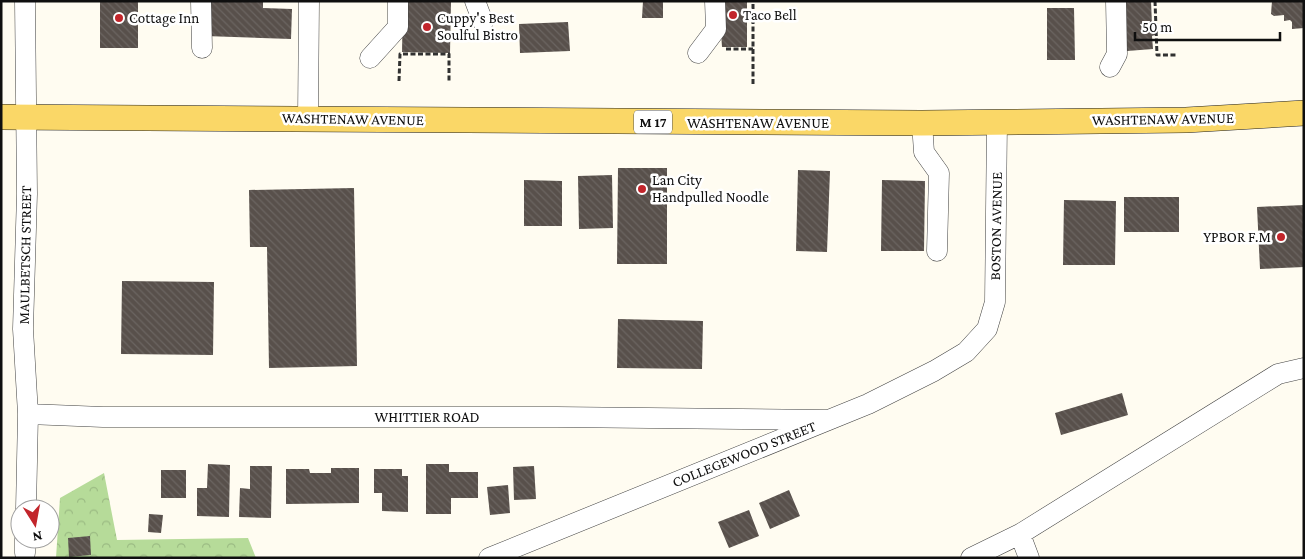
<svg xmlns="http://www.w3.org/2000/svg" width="1305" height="559" viewBox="0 0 1305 559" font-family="'Crimson Pro',serif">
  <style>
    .forest { fill: url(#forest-crowns) }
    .building { fill: url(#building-back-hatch) }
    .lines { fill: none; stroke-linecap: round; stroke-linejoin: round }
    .minor-casing { stroke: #424242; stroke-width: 21 }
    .major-casing { stroke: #202020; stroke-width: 26 }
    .path { stroke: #313131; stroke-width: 3; stroke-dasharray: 5 2.5; stroke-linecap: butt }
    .minor { stroke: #fff; stroke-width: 20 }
    .major { stroke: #fad767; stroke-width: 25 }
    .poi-dot { fill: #c2252b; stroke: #fff; stroke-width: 2 }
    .labels { text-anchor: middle; stroke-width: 5; stroke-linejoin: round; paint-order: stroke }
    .shield { fill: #fff; stroke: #575757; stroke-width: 1 }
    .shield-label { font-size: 14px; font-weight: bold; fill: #0f0f0f }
    .poi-label { font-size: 15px; fill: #0f0f0f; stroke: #fff; text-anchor: start }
    .street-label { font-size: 15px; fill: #0f0f0f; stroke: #fff }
  </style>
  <defs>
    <pattern id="forest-crowns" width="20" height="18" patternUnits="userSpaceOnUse" patternTransform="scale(1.25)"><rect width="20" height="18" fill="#b6db99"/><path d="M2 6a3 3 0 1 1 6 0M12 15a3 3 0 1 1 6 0" fill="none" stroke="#9bbb83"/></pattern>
    <pattern id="building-back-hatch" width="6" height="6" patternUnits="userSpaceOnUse" patternTransform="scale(1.25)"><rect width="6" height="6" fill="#58504b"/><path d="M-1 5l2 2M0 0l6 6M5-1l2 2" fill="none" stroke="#6b6561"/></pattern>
  </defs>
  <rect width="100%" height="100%" fill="#fffcf1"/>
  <path class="forest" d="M 104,473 L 117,540 L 248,538 L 256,558 L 56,558 L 60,498 Z"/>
  <path class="building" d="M 100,1 L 138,1 L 138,48 L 100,48 Z
    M 207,1 L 263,1 L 263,8 L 292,9 L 291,39 L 205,36 Z
    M 403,1 L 451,1 L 450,53 L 402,52 Z
    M 643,1 L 663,1 L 663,18 L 642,18 Z
    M 719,1 L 747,1 L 747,47 L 722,47 Z
    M 1124,1 L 1151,1 L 1152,25 L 1155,25 L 1155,35 L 1152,36 L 1153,49 L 1127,51 Z
    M 1272,1 L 1304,1 L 1304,28 L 1292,29 L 1292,22 L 1290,20 L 1284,21 L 1284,15 L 1274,16 L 1271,14 Z
    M 1047,8 L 1074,8 L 1075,60 L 1047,60 Z
    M 568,22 L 570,51 L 520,53 L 519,24 Z
    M 618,168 L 667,168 L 667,264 L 617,264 Z
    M 798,170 L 830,171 L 827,252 L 796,251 Z
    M 612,175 L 613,228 L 579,229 L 578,176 Z
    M 524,180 L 562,181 L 562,226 L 524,226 Z
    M 882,180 L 925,181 L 924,251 L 881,251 Z
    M 354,188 L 357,366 L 269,368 L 267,247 L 250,247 L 249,190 Z
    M 1124,197 L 1179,197 L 1179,232 L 1124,232 Z
    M 1064,200 L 1116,201 L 1115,265 L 1063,265 Z
    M 1304,205 L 1304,267 L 1260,269 L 1257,207 Z
    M 122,281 L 214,282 L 213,355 L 121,354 Z
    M 618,319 L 703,321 L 702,369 L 617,368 Z
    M 1122,393 L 1128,415 L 1061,435 L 1055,413 Z
    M 208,464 L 230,465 L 229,517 L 197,516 L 197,488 L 207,488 Z
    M 426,464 L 449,464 L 449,472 L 478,472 L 478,498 L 451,498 L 451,514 L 426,514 Z
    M 250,466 L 272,466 L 271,518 L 239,517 L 240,488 L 250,489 Z
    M 534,466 L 536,499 L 514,500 L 513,467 Z
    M 331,468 L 359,468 L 359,503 L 286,504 L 286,469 L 309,469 L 310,473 L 331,473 Z
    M 374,469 L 402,469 L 402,476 L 408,476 L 408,512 L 382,511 L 382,493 L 374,493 Z
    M 161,470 L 186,470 L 186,498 L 161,498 Z
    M 508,485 L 510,513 L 490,515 L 487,487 Z
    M 789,490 L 800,516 L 770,529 L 759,503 Z
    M 749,510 L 759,536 L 729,548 L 718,522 Z
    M 149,514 L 163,515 L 161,533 L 148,532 Z
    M 90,536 L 91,555 L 69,557 L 68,538 Z"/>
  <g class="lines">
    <g class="minor-casing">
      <path id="minor" d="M 25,1 L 27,194 L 23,329 L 28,414 L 26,509
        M 201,1 L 202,48
        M 475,1 L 483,22
        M 698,53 L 716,29 L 715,1
        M 370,58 L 398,27 L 398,1
        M 1110,67 L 1117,54 L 1116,1
        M 308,118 L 309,1
        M 922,123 L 924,152 L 939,173 L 937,251
        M 28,414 L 103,417 L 557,417 L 827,420
        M 25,553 L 25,539
        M 489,558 L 868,404 L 934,371 L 966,352 L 987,329 L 995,302 L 997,122
        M 971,558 L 1020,534
        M 1029,558 L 1020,534 L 1278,374 L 1304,368"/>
    </g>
    <g class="major-casing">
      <path id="major" d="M 1,117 L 922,123 L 1186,120 L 1304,113"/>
    </g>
    <path class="path" d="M 1155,1 L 1157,55 L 1176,55
      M 726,49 L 753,49
      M 399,81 L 400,54 L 449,54 L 449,82
      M 753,84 L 753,1"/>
    <use href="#minor" class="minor"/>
    <use href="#major" class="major"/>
  </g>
  <g class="poi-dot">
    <circle cx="733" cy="15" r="5"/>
    <circle cx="119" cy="18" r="5"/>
    <circle cx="427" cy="27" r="5"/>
    <circle cx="642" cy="189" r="5"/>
    <circle cx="1281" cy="237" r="5"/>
  </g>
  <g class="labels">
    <rect class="shield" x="634" y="110.5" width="38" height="23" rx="4"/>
    <g class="shield-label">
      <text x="653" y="127">M 17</text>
    </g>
    <g class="poi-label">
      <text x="743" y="20">Taco Bell</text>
      <text x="129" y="23">Cottage Inn</text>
      <text x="437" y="23">Cuppy's Best<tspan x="437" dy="17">Soulful Bistro</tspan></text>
      <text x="652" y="185">Lan City<tspan x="652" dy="17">Handpulled Noodle</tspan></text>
      <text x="1271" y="242" text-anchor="end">YPBOR F.M</text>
    </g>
    <g class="street-label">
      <text transform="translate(353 119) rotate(1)" y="5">WASHTENAW AVENUE</text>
      <text transform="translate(1163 119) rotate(-1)" y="5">WASHTENAW AVENUE</text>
      <text x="758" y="128">WASHTENAW AVENUE</text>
      <text transform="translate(996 226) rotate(-89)" y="5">BOSTON AVENUE</text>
      <text transform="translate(25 255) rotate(-89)" y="5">MAULBETSCH STREET</text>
      <text x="427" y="422">WHITTIER ROAD</text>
      <text transform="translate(744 454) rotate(-22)" y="5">COLLEGEWOOD STREET</text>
    </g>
  </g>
  <rect width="1305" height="559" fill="none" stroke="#0f0f0f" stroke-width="5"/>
  <g transform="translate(35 524) rotate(169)"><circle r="24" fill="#ffffff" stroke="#9f9f9f"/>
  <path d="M0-4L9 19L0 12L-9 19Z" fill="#c2252b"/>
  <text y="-8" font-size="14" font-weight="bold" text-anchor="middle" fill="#0f0f0f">N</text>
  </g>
  <path d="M1135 32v8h145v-8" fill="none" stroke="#0f0f0f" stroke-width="2.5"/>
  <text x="1142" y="32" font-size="15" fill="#0f0f0f" stroke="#ffffff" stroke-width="4" paint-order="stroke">50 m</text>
</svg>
